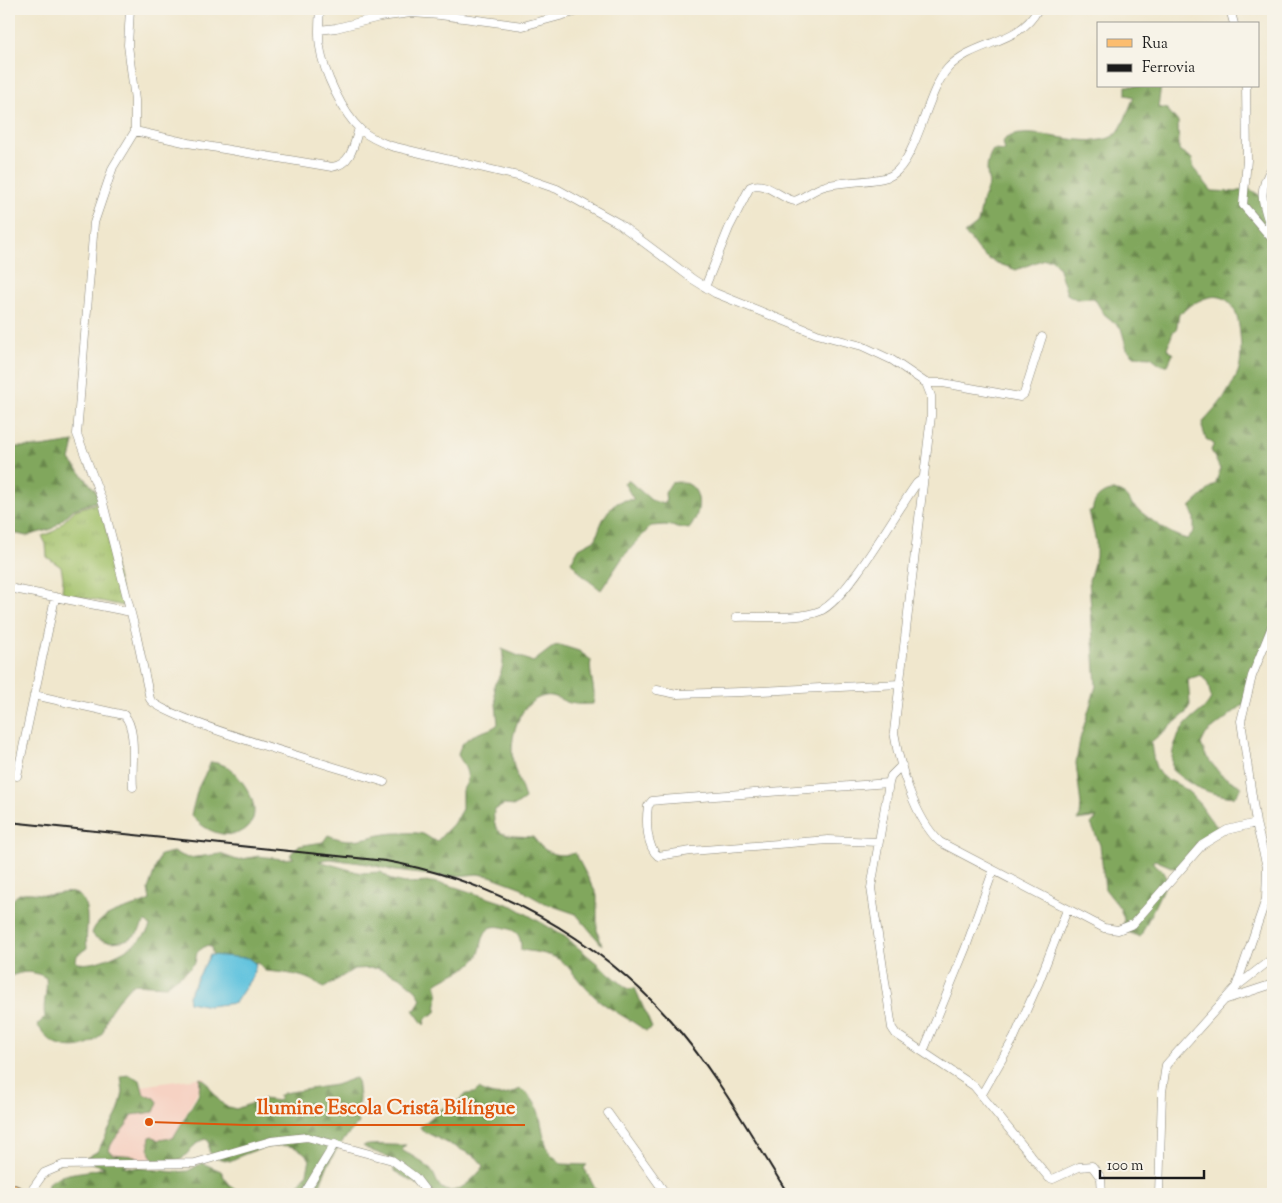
<svg xmlns="http://www.w3.org/2000/svg" width="1282" height="1203" viewBox="0 0 1282 1203" font-family="'Sorts Mill Goudy',serif">
  <style>
    .built { fill: #f6d2c3 }
    .grass { fill: url(#grass-tufts); stroke: #5f6e42 }
    .forest { fill: url(#forest-firs); stroke: #4e623c }
    .water { fill: #60c3de; stroke: #3e707d }
    .lines { fill: none; stroke-linecap: round; stroke-linejoin: round }
    .minor-casing { stroke: #868274; stroke-width: 9 }
    .primary-casing { stroke: #868274; stroke-width: 14 }
    .minor { stroke: #fff; stroke-width: 8 }
    .primary { stroke: #fcbd6f; stroke-width: 12 }
    .rail { stroke: #1c1c1c; stroke-width: 2 }
    .leader { fill: none; stroke: #de560d; stroke-width: 2 }
    .callout-dot { fill: #de560d; stroke: #f7f3e8; stroke-width: 2 }
    .callout-label { font-size: 20px; text-anchor: middle; font-weight: bold; fill: #de560d; stroke: #f7f3e8; stroke-width: 4.5; stroke-linejoin: round; paint-order: stroke }
  </style>
  <defs>
    <pattern id="grass-tufts" width="24" height="20" patternUnits="userSpaceOnUse" patternTransform="scale(1.25)"><rect width="24" height="20" fill="#a2c169"/><path d="M3 7l-1-3M5 7V3M7 7l1-3M15 17l-1-3M17 17v-4M19 17l1-3" fill="none" stroke="#8ba55a"/></pattern>
    <pattern id="forest-firs" width="22" height="20" patternUnits="userSpaceOnUse" patternTransform="scale(1.25)"><rect width="22" height="20" fill="#81a75d"/><path d="M5 1l3.5 6h-7zM16 11l3.5 6h-7z" fill="#69874c"/></pattern>
  </defs>
  <rect width="100%" height="100%" fill="#f7f3e8"/>
  <filter id="ink" filterUnits="userSpaceOnUse"><feTurbulence type="fractalNoise" baseFrequency=".02" numOctaves="2"/><feDisplacementMap in="SourceGraphic" scale="10" xChannelSelector="R" yChannelSelector="G"/><feConvolveMatrix kernelMatrix="1 2 1 2 8 2 1 2 1" color-interpolation-filters="sRGB"/></filter>
  <filter id="wash" filterUnits="userSpaceOnUse"><feTurbulence type="fractalNoise" baseFrequency=".0096" numOctaves="4" result="noise"/><feDisplacementMap in="SourceGraphic" scale="20" xChannelSelector="R" yChannelSelector="G"/><feGaussianBlur stdDeviation="1.12" result="paint"/><feColorMatrix in="noise" values="0 0 0 0 0 0 0 0 0 0 0 0 0 0 0 0 0 1.4 0 .05"/><feComposite in="paint" operator="in"/></filter>
  <g filter="url(#wash)">
    <rect width="100%" height="100%" fill="#f0e7cd"/>
    <path class="built" d="M 205,1077 L 160,1163 L 97,1156 L 134,1087 Z"/>
    <path class="grass" d="M 100,502 L 124,606 L 62,593 L 63,578 L 61,567 L 47,557 L 46,544 L 42,536 L 53,532 L 75,510 Z"/>
    <path class="forest" d="M 1126,86 L 1161,86 L 1158,107 L 1167,109 L 1178,122 L 1179,150 L 1192,159 L 1194,169 L 1212,191 L 1236,192 L 1248,188 L 1273,204 L 1273,222 L 1270,216 L 1266,224 L 1273,246 L 1270,265 L 1273,267 L 1273,622 L 1244,704 L 1206,734 L 1201,744 L 1206,756 L 1221,775 L 1242,787 L 1234,797 C 1208,794 1192,787 1172,770 C 1170,754 1176,735 1187,723 C 1196,714 1205,710 1211,698 L 1208,684 L 1201,675 L 1188,679 L 1190,705 L 1185,714 L 1151,742 C 1156,791 1167,770 1193,796 C 1203,806 1208,820 1220,829 L 1199,842 L 1176,869 L 1155,860 L 1152,862 L 1162,870 L 1167,880 L 1140,937 L 1123,930 L 1124,919 L 1120,908 L 1105,889 L 1100,845 L 1091,824 L 1097,817 L 1077,820 L 1080,816 L 1081,805 L 1076,763 L 1080,739 L 1096,686 L 1089,580 L 1096,556 L 1096,542 L 1089,511 L 1093,511 C 1091,498 1108,487 1120,492 C 1127,495 1131,505 1137,509 C 1152,520 1169,535 1187,539 L 1194,531 L 1194,517 L 1190,507 L 1216,483 L 1220,469 L 1211,450 L 1214,444 L 1206,439 L 1202,427 L 1203,422 C 1217,408 1230,391 1238,372 C 1242,360 1241,346 1240,334 C 1236,288 1211,288 1179,314 L 1176,331 L 1173,332 L 1167,348 L 1173,354 L 1168,365 L 1161,365 L 1151,357 L 1134,356 L 1127,349 L 1121,328 L 1104,314 L 1094,298 L 1076,299 L 1067,294 L 1058,266 L 1051,259 L 1044,259 L 1016,270 C 1004,265 989,262 980,252 C 974,246 972,239 964,234 L 978,223 L 983,198 L 989,184 C 986,172 986,160 993,150 L 1005,151 L 1003,142 L 1006,138 C 1011,136 1016,134 1021,134 C 1045,131 1099,151 1117,133 C 1123,127 1130,105 1134,97 L 1126,95 Z
      M 74,442 L 70,460 L 95,490 L 100,500 L 74,509 L 52,529 L 26,536 L 9,532 L 9,447 L 41,447 Z
      M 628,480 L 651,500 L 663,504 L 666,502 L 665,493 L 671,483 C 702,476 705,510 689,529 L 665,525 L 651,526 L 623,557 L 601,590 L 584,577 L 571,562 L 579,548 L 596,539 C 601,520 611,497 634,500 L 624,483 Z
      M 560,645 L 579,651 L 591,660 C 588,675 597,689 593,704 C 586,704 577,705 570,703 C 561,701 555,694 545,696 C 518,701 509,739 513,762 C 515,774 522,786 525,799 L 515,806 L 504,805 L 494,810 C 491,840 511,835 533,837 C 545,853 555,858 575,853 L 597,895 L 597,930 L 602,945 L 576,914 L 544,903 L 526,893 L 522,888 L 490,876 L 477,874 L 448,877 L 395,871 L 368,864 L 330,859 L 319,861 L 361,873 L 381,872 L 392,880 L 405,883 L 432,882 L 449,885 L 513,906 L 564,936 L 628,989 L 635,988 L 652,1028 L 646,1031 C 629,1018 609,1010 594,996 C 561,965 573,956 521,950 C 521,940 520,932 509,929 C 477,918 486,946 476,959 C 466,971 448,975 436,984 L 438,995 L 436,1012 L 426,1018 L 424,1025 L 413,1010 L 416,1009 L 421,999 L 416,990 L 400,977 L 377,968 L 354,969 L 324,988 C 306,974 287,973 265,971 L 258,962 L 238,965 L 213,956 L 211,947 L 207,945 L 197,952 L 195,963 L 188,970 L 166,986 L 133,984 C 128,986 112,1008 109,1013 C 105,1019 106,1029 101,1035 C 88,1050 66,1052 49,1040 C 45,1036 41,1029 37,1025 L 45,1017 C 42,1004 48,992 46,978 C 34,970 21,971 9,977 L 9,906 C 12,901 16,894 23,893 C 30,892 39,894 46,895 C 60,895 76,886 84,902 C 90,914 85,934 87,948 L 77,955 L 76,962 C 94,970 145,944 150,926 L 146,922 C 141,925 142,927 139,931 C 132,941 116,943 105,941 C 99,939 95,939 92,933 C 99,911 133,909 150,900 L 148,889 L 160,855 L 173,852 L 188,858 L 220,854 L 237,860 L 259,856 L 282,859 L 294,858 L 290,855 L 298,846 L 323,842 L 328,835 C 356,847 371,833 399,833 C 406,833 416,832 423,834 C 428,836 431,840 437,841 L 453,824 L 462,809 L 462,790 C 473,778 465,767 458,755 C 462,731 488,734 498,724 L 494,685 C 502,673 505,663 502,649 L 533,662 L 554,646 Z
      M 211,762 C 225,764 231,768 240,779 C 280,829 225,855 191,815 L 198,788 Z
      M 129,1075 L 140,1080 L 144,1095 L 155,1098 L 158,1102 L 154,1112 L 132,1115 C 127,1129 113,1136 109,1150 L 112,1154 L 136,1156 L 135,1161 L 122,1166 L 174,1172 L 188,1171 L 202,1163 L 221,1171 L 228,1184 L 243,1194 L 47,1194 L 48,1183 C 65,1170 85,1174 105,1167 L 83,1160 L 98,1151 L 118,1112 L 123,1093 L 121,1076 Z
      M 200,1078 L 205,1080 L 217,1098 L 225,1106 L 236,1109 L 263,1099 L 278,1101 L 281,1098 L 278,1096 L 284,1093 L 335,1085 L 355,1078 L 357,1079 L 359,1097 L 357,1115 L 359,1123 C 336,1146 327,1163 317,1194 L 293,1194 L 307,1173 L 310,1160 C 294,1133 251,1150 230,1161 L 213,1157 L 209,1151 L 209,1141 L 205,1139 L 196,1144 L 181,1160 L 154,1161 C 148,1154 148,1146 150,1137 L 152,1136 L 158,1140 L 173,1138 L 199,1094 Z
      M 479,1089 C 494,1098 505,1097 520,1089 C 543,1101 539,1125 547,1147 C 549,1154 557,1159 562,1164 L 587,1165 L 584,1168 L 598,1194 L 559,1194 L 556,1190 L 553,1194 L 429,1194 L 425,1189 L 394,1171 L 394,1163 C 385,1152 373,1154 363,1146 C 378,1143 391,1146 406,1145 L 402,1148 L 403,1151 C 413,1156 421,1161 429,1168 C 435,1174 435,1179 439,1185 C 452,1203 477,1176 484,1166 L 476,1157 L 423,1131 L 420,1127 L 443,1108 L 453,1105 L 466,1094 L 474,1093 Z"/>
    <path class="water" d="M 210,955 L 248,958 L 256,964 L 252,977 L 235,1003 L 209,1006 L 189,1002 L 188,996 Z"/>
  </g>
  <g filter="url(#ink)">
    <g class="lines">
      <g class="minor-casing">
        <path id="minor" d="M 130,9 L 128,45 L 135,100 L 135,131 L 113,167 L 94,223 L 77,434 L 103,503 L 136,633 L 150,699 C 161,719 350,771 384,782
          M 320,9 C 319,22 318,35 320,47 C 323,71 343,114 361,130 C 369,137 380,142 391,146 L 522,177 L 557,189 L 618,223 L 694,280 L 715,293 L 817,334 L 862,346 L 892,360 L 926,383 L 931,396 L 931,416 L 894,732 C 899,765 915,819 940,842 L 1104,928 L 1118,930 L 1133,924 L 1202,845 L 1227,830 L 1256,823
          M 1230,9 L 1234,24
          M 319,30 L 336,28 L 380,17 L 411,13 L 440,15 L 523,26 L 586,9
          M 1246,86 L 1247,160 L 1243,205 L 1273,240
          M 135,131 L 188,143 L 332,167 C 352,164 354,144 359,128
          M 1273,166 C 1255,193 1264,206 1273,235
          M 705,287 L 729,228 L 750,187 C 765,179 780,199 795,201 C 805,197 814,189 825,186 C 841,181 881,182 892,175 C 918,158 926,93 948,68 C 974,40 1020,45 1038,9
          M 926,383 L 943,383 L 1020,397 L 1024,394 L 1042,337
          M 9,588 L 126,611
          M 736,617 C 760,616 799,620 820,611 C 848,599 897,510 917,483 L 924,478
          M 657,690 L 677,694 L 741,692 L 900,684
          M 34,695 L 124,715 C 138,729 131,768 133,787
          M 902,765 L 891,776 L 889,783 L 871,888 L 892,1028 L 896,1034 L 974,1086 L 1049,1178 L 1053,1179 L 1079,1167 L 1092,1166 L 1101,1178 L 1102,1194
          M 17,776 L 55,598
          M 878,842 L 828,840 L 691,851 L 658,856 C 646,846 646,820 648,806 L 652,801 L 661,800 L 889,783
          M 1237,986 L 1273,958
          M 1224,1000 L 1273,984
          M 923,1052 L 966,947 L 993,871
          M 982,1094 L 1014,1038 L 1038,984 L 1067,910
          M 608,1113 L 666,1194
          M 29,1194 L 44,1173 L 63,1165 L 195,1163 L 271,1141 L 307,1137 L 392,1160 L 415,1177 L 428,1194
          M 304,1194 L 335,1143
          M 1159,1194 L 1162,1092 L 1166,1065 L 1236,987 L 1266,899 L 1267,867 L 1256,823 L 1241,721 L 1252,676 L 1273,624"/>
      </g>
      <g class="primary-casing">
        <path id="primary" d="M 9,1189 L 21,1194"/>
      </g>
      <use href="#minor" class="minor"/>
      <use href="#primary" class="primary"/>
      <path class="rail" d="M 9,822 L 386,861 C 493,880 596,937 669,1019 C 716,1071 751,1135 788,1194"/>
    </g>
  </g>
  <path class="leader" d="M149 1122L246 1125H525"/>
  <circle class="callout-dot" cx="149" cy="1122" r="5"/>
  <g class="callout-label">
    <text x="386" y="1114">Ilumine Escola Cristã Bilíngue</text>
  </g>
  <rect width="1282" height="1203" fill="none" stroke="#f7f3e8" stroke-width="30"/>
  <rect x="1097" y="22" width="162" height="65" fill="#f7f3e8" stroke="#9f9d96"/>
  <rect x="1107" y="39" width="25" height="8" fill="#fcbd6f" stroke="#9f9d96"/>
  <text x="1142" y="48" font-size="15" fill="#1c1c1c">Rua</text>
  <rect x="1107" y="64" width="25" height="8" fill="#1c1c1c" stroke="#9f9d96"/>
  <text x="1142" y="72" font-size="15" fill="#1c1c1c">Ferrovia</text>
  <path d="M1100 1170v8h104v-8" fill="none" stroke="#1c1c1c" stroke-width="2.5"/>
  <text x="1107" y="1170" font-size="15" fill="#1c1c1c" stroke="#f7f3e8" stroke-width="4" paint-order="stroke">100 m</text>
</svg>
